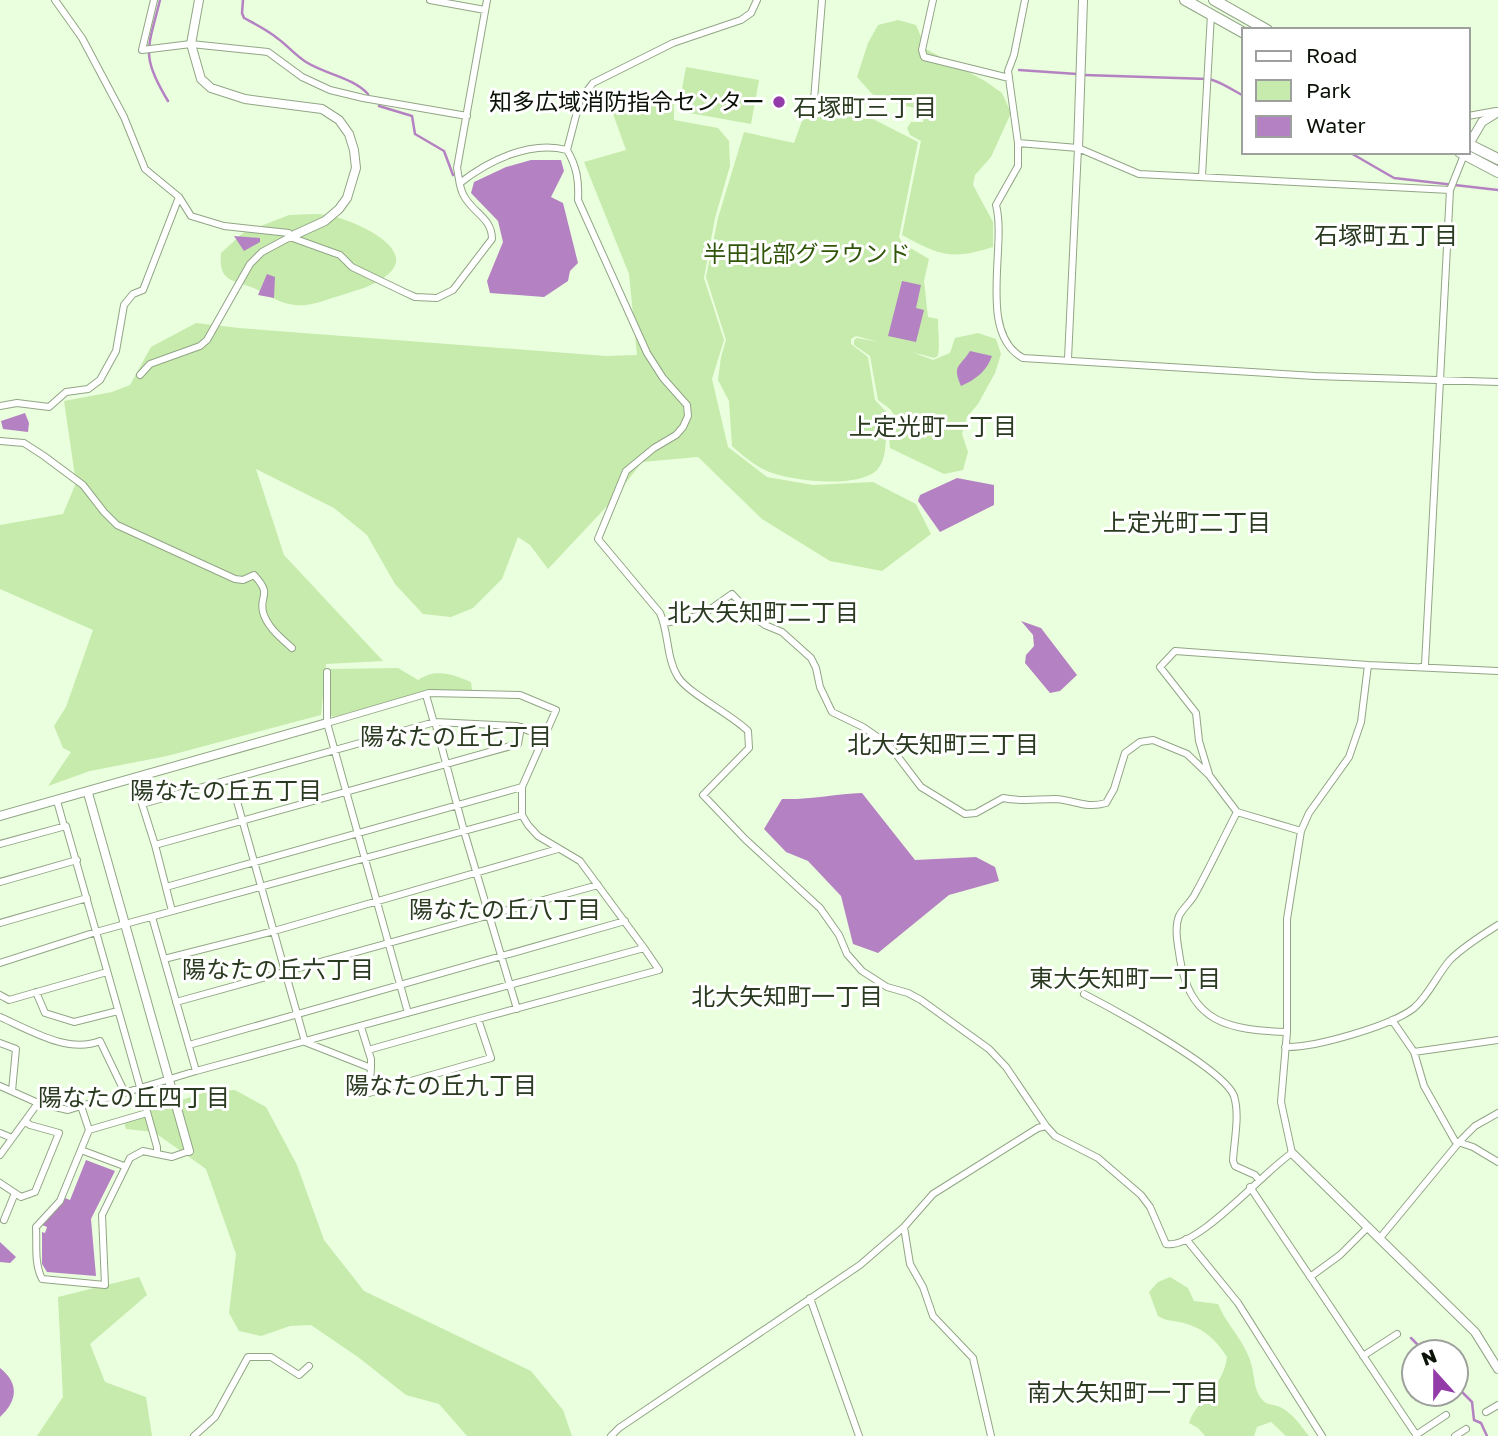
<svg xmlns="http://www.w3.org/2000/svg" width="1498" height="1436" viewBox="0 0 1498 1436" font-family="'Golos Text','Noto Sans JP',sans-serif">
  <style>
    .green { fill: #c6ebad }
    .water { fill: #b482c2 }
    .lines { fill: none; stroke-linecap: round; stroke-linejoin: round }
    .stream { stroke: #b482c2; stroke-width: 2.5 }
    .minor-casing { stroke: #92a586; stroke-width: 8 }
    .tertiary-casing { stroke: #92a586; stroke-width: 10 }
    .primary-casing { stroke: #92a586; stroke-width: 12 }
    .minor { stroke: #fff; stroke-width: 6 }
    .tertiary { stroke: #fff; stroke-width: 8 }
    .primary { stroke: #fff; stroke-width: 10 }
    .poi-dot { fill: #933ca9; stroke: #fff; stroke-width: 2.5 }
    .labels { text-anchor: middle; stroke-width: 6; stroke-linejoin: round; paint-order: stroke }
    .poi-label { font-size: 23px; fill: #0b1207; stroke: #fff; text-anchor: end }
    .park-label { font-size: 23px; fill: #305509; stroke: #fff }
    .neighbourhood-label { font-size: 24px; fill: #2b3b21; stroke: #fff }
  </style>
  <rect width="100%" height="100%" fill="#eaffdd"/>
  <path class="green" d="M 898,20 L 916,25 L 926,49 L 985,81 L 1002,93 L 1011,113 L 991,157 L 975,175 L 973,185 L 993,222 L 993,247 C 952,260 940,256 902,235 L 921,141 L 910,135 L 907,128 L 911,122 L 923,122 L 925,110 L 901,105 L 872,94 L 857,77 L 868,43 L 878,25 Z
    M 686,67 L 759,80 L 751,124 L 678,111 Z
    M 607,97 L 642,98 L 674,104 L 674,120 L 718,128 L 729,141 L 730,166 L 715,218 L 704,278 L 724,340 L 712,379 L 728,447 L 767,477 L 813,485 L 873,482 L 916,504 L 931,534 L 882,571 L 830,561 L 762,519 L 698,457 L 642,462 L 610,503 L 548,569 L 530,545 L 518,537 L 502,579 L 473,608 L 451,617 L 423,614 L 395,584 L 367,535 L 334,508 L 256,469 L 284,555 L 383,661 L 326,664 L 321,715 L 167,756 L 90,771 L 48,786 L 71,752 L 63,748 L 54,726 L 66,707 L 93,630 L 0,589 L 0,525 L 63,514 L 76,483 L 64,401 L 112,392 L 130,385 L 151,347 L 196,323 L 239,328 L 606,356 L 637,355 L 629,274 L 584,162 L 626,150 Z
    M 815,112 L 871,118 L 918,142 L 899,237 L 902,243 L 929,259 L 924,281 L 928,317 L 938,319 C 938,331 940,344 938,356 L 934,358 L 912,352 L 933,360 L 950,353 L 955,338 L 978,333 L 996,339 L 1001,354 L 995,373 L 978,404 L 967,417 L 962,434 L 968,452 L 963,470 L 944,474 L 890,448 L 889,437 L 897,419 L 890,409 L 878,400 L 870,356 L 854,345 L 854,340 L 857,338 L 878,342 L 856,336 L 851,339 L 851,344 L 868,357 L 875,400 L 894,420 C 892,424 889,430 887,435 C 884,447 887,458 877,470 C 858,489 790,481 767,471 C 755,466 742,455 732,446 L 729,401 L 718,380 L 721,357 L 726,340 L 706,277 L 718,218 L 744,132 L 794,143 L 802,121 Z
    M 289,215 C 301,215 315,213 327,215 C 348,218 423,248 386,276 C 374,286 357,290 342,295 C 328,299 310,307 295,305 C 276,303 268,293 251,287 C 229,279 219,280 221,253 L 243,233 Z
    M 398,668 L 418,680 C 436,668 452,674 471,682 L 472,690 L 430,690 L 333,717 L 330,714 L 330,669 Z
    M 235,1090 L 266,1107 L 297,1165 L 324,1240 L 364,1291 L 531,1371 L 563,1410 L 572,1436 L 467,1436 L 439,1404 L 406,1395 L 358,1357 L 311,1325 L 290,1326 L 261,1336 L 239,1331 L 229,1313 L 236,1254 L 206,1169 L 154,1132 L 126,1129 L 123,1119 L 206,1092 Z
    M 139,1277 L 147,1295 L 90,1344 L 105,1382 L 146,1397 L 152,1436 L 37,1436 L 63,1397 L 58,1297 Z
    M 1170,1277 L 1188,1288 L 1194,1301 L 1218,1304 C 1227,1326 1247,1343 1252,1367 C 1255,1380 1254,1394 1266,1403 C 1271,1405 1278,1405 1282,1408 C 1294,1415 1301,1426 1309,1436 L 1286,1436 L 1271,1422 L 1257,1427 L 1254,1436 L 1205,1436 L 1198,1428 L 1189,1423 C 1198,1397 1223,1389 1227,1357 C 1216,1339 1201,1326 1179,1322 C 1170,1320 1166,1321 1158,1316 L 1149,1292 L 1158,1282 Z"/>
  <path class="water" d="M 531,160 L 561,160 L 564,171 L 551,197 L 563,203 L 578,263 L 570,271 L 568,281 L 544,297 L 490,293 L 487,281 L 503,242 L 498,221 L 471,193 L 474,182 L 506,167 Z
    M 234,236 L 260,238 L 260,242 L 244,251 Z
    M 267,274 L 275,277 L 274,298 L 258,295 Z
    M 902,281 L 921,285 L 916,308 L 924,310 L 916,342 L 888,336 Z
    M 970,351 L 992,356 C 987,371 975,380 961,386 C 952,365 959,368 970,351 Z
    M 25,413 L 29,423 L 28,432 L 3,429 L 1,421 Z
    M 957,478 L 994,485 L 994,505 L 940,532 L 918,501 L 920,495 Z
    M 1021,621 L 1041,628 L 1077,675 L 1060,691 L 1050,693 L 1025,663 L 1026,655 L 1034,646 L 1033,635 Z
    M 862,793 L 915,860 L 976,857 L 995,867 L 999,881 L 949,895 L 878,953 L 853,944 L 841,896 L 808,861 L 786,852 L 764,829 L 782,799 C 807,800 836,794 862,793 Z
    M 86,1160 L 115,1171 L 91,1219 L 96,1276 L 47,1272 L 42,1264 L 42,1232 L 45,1233 L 47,1227 L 42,1225 L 65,1198 L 70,1200 Z
    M 0,1242 L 16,1257 L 10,1263 L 0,1262 Z
    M 0,1368 C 19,1383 18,1400 0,1417 Z"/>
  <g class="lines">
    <path class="stream" d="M 160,0 C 148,49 140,55 168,101
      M 243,0 L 242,13 L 244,18 C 255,24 267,30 277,38 C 287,45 295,55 306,62 C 327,75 352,77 368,94
      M 1019,70 L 1077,74
      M 1084,75 L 1208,79 C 1218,80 1234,91 1244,96
      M 379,106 L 412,116 L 415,134 L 444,151 L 453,175
      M 1349,152 L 1394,178 L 1498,190
      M 1411,1338 L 1425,1352
      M 1456,1386 L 1472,1402 L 1474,1420 L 1481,1423 L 1487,1436"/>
    <g class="minor-casing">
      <path id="minor" d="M 55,0 L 82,38 L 124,117 L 145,169 L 179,197 L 191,216 L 224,226 L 289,233 L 290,237 L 340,255 L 352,267 L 404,292 L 415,297 L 437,298 L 453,290 L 492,239 C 492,218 473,213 464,196 C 459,188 459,177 457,168 L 487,0
        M 154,0 L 142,50 L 191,44 L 268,52 L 302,77 L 330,90 L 363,98 L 467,116
        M 430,0 L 485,10
        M 757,0 L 751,13 L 741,20 L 673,43 L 593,83 L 580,100 L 567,150 C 577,167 579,181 578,200 L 647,353 L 663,378 L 687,405 L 688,416 L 683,427 L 676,435 L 654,448 L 626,471 L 598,539 L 660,613 C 669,633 666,658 678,677 C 689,694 731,714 748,731 L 749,748 L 703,795 L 745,839 L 820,908 L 839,935 L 847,954 L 862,971 L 887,987 L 908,993 L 921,1000 L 989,1049 L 1006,1067 L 1046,1126 L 1055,1136 L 1098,1158 L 1141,1195 L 1150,1207 L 1166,1244 C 1197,1250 1264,1171 1292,1153 L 1281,1102 L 1287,1032 L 1287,919 L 1301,831 L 1309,813 L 1349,757 L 1361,722 L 1368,665
        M 933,0 L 922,50 L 924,57 L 1009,78
        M 1025,0 L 1014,55 L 1008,71 L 1018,143 L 1018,166 L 996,205 C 1007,247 977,333 1023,358 L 1315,376 L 1498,382
        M 814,100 L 822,0
        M 1468,116 L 1496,111
        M 1018,143 L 1078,148 L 1139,174 L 1450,190
        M 1202,176 L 1211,14
        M 460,183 C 488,161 530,140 567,150
        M 1068,359 L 1078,148
        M 140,375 L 150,364 L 200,346 L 207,340 L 250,264 L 262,252 L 290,237
        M 0,406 L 17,403 L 49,407 L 66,392 L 88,389 L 100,380 L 116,351 L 124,305 L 133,294 L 143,290 L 179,197
        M 0,441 L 24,443 L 44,456 L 83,485 L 104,512 L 117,525 L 235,579 L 243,580 L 254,575 C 273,596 259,594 263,612 C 267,627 281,638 292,648
        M 665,623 L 702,615 L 732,594 L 755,618 L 765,625 L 782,632 L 811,658 L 816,668 L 820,687 L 832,712 L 863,727 L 889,745 L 921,787 L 965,814 L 976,813 L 1003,798 C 1021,802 1037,799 1055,799 C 1075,800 1085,809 1106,803 L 1114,789 L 1125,753 L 1140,742 L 1153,740 L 1187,754 L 1209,775 L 1237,812 L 1301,831
        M 1421,667 L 1425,665 L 1450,190 L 1464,155
        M 327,672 L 327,723 L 408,1013
        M 426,695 L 434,723
        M 435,722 L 464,831 L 517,1009
        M 1209,774 L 1199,741 L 1196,713 L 1160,667 L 1175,651 L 1368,665 L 1498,671
        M 135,779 L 142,804
        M 231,780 L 305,1042 L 371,1068 L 369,1093 L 491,1058 L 478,1019 L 659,970 L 644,948
        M 57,801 L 64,826
        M 1237,812 C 1223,839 1210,867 1195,894 C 1191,902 1183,908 1179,916 C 1174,929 1178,945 1180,959 C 1190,1023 1229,1030 1287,1032
        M 0,844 L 66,826 L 157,1147 L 157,1154 L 143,1151 L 130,1158 L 102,1215 L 105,1285 L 42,1279 C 34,1263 37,1245 36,1227 L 60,1201 L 89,1130 L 81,1106
        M 155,845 L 518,744 L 521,727
        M 0,882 L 77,860
        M 166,887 L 522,787
        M 172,911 L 155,845 L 142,804 L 435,722 L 517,726 L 544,737
        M 152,917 L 196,1071
        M 0,923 L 87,898
        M 164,959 L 274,931 L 558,849
        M 0,963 L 96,932 L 522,815
        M 36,992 L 45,1013 L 74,1022 L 118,1011
        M 1084,994 C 1113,1009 1224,1069 1234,1096 C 1240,1115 1234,1141 1233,1161 L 1235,1166 L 1255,1175 L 1259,1180
        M 0,995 L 9,1000 L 107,972
        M 176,1002 L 598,885
        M 0,1017 C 30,1030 68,1054 100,1041 L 125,1093
        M 1392,1020 L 1414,1052 L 1424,1086 L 1455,1141 L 1473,1147 L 1498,1162
        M 361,1027 L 371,1059 L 371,1068
        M 0,1043 L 16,1049 L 12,1091
        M 189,1045 L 625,921
        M 1285,1047 C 1314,1048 1391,1026 1414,1008 C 1429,995 1437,975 1450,960 C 1463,947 1482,935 1498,925
        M 368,1050 L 478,1019
        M 1414,1052 L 1498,1040
        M 0,1086 L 38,1103 L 0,1155
        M 38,1103 L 68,1110 L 196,1071 L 644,948 L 580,861 L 538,836 L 528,825 L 522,815 L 522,787 L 556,710 L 520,695 L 429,693 L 327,723
        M 89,1130 L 147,1113
        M 0,1133 L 12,1138
        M 81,1150 L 124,1166
        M 157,1154 L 172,1157 L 189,1151
        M 0,1183 L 21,1197 L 35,1192 L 59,1133 L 30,1125 L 26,1122
        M 1250,1187 L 1417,1436
        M 4,1220 L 15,1193
        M 904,1227 L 910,1264 L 923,1287 L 933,1316 L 973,1358 L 991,1436
        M 1380,1238 L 1460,1141 L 1475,1126 L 1498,1113
        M 1186,1239 L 1238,1303 L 1322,1436
        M 1310,1277 L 1340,1255 L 1368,1227
        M 810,1298 L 859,1436
        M 1363,1356 L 1397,1334
        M 1486,1412 L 1498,1405
        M 1416,1435 L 1446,1415
        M 194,1436 L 215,1417 L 248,1357 L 271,1357 L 299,1375 L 309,1366
        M 611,1436 L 619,1428 L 860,1265 L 904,1227 L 933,1194 L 1038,1128 L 1046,1126
        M 1455,1436 L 1466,1429"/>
    </g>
    <g class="tertiary-casing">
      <path id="tertiary" d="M 199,0 L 191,44 L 201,79 L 211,88 L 245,99 L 322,109 L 339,120 L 349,134 L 354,150 L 356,168 L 347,198 L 339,209 L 325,221 L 290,237
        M 1468,146 L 1482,122 L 1498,112
        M 1078,148 L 1083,0
        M 88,793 L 189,1151
        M 0,816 L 327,723
        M 1292,1153 L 1475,1332 L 1498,1369"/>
    </g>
    <g class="primary-casing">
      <path id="primary" d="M 1185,0 L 1244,33
        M 1214,0 L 1267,30
        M 1468,144 L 1498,159
        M 1460,152 L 1498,172"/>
    </g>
    <use href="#minor" class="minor"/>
    <use href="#tertiary" class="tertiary"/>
    <use href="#primary" class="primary"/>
  </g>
  <circle class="poi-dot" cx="779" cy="102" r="7"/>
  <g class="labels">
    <g class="poi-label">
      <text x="765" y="110">知多広域消防指令センター</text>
    </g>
    <g class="park-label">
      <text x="807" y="262">半田北部グラウンド</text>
    </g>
    <g class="neighbourhood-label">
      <text x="865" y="116">石塚町三丁目</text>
      <text x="1386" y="244">石塚町五丁目</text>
      <text x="933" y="435">上定光町一丁目</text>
      <text x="1187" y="531">上定光町二丁目</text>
      <text x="763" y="621">北大矢知町二丁目</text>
      <text x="456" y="745">陽なたの丘七丁目</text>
      <text x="943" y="753">北大矢知町三丁目</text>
      <text x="226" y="799">陽なたの丘五丁目</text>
      <text x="505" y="918">陽なたの丘八丁目</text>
      <text x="278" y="978">陽なたの丘六丁目</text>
      <text x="1125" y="987">東大矢知町一丁目</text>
      <text x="787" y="1005">北大矢知町一丁目</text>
      <text x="441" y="1094">陽なたの丘九丁目</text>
      <text x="134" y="1106">陽なたの丘四丁目</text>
      <text x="1123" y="1401">南大矢知町一丁目</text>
    </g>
  </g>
  <rect x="1242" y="28" width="228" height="126" fill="#ffffff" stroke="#9da09c" stroke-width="2"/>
  <rect x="1256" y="51" width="35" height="10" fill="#ffffff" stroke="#9da09c" stroke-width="2"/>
  <text x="1306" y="63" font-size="21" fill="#0b1207">Road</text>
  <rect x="1256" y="80" width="35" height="21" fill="#c6ebad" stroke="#9da09c" stroke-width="2"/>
  <text x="1306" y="98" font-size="21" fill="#0b1207">Park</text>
  <rect x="1256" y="116" width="35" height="21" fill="#b482c2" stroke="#9da09c" stroke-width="2"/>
  <text x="1306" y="133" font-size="21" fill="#0b1207">Water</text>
  <g transform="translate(1435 1373) rotate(339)"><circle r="33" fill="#ffffff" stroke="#9da09c" stroke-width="2"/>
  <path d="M0-5L12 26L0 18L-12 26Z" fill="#933ca9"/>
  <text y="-10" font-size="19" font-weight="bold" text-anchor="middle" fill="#0b1207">N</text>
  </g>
</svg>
